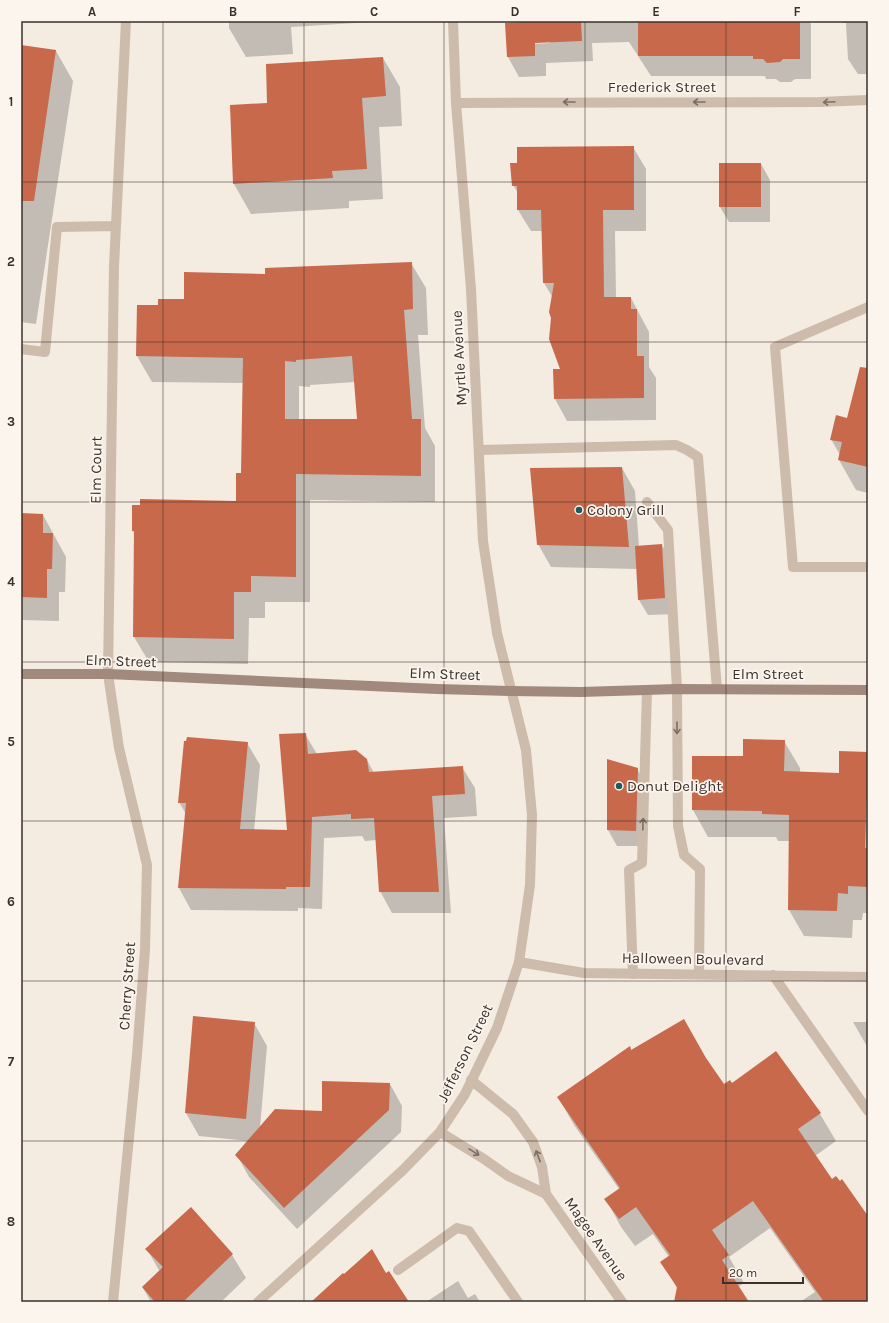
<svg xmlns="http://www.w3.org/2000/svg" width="889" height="1323" viewBox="0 0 889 1323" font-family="Karla,sans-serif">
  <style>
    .shadow { fill: #0003; fill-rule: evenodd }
    .building { fill: #c8694b; fill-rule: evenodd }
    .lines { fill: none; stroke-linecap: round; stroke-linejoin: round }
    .service { stroke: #cdbbac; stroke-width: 10 }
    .minor { stroke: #cdbbac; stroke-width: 10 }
    .tertiary { stroke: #cdbbac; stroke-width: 10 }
    .secondary { stroke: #a18a7d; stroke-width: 10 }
    .oneway { stroke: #7d6f65 }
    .grid { fill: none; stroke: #3b302b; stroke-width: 1; stroke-opacity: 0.55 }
    .poi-dot { fill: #1f5a5e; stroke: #fbf5ee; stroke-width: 1.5 }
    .labels { text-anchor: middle; stroke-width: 3.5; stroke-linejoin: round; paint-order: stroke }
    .street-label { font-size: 15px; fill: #3b302b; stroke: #fbf5ee }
    .poi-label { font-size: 15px; fill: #3b302b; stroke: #fbf5ee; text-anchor: start }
    .neatline { fill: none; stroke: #3b302b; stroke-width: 1.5 }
    .grid-label { font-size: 13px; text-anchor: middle; font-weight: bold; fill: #3b302b }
  </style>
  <rect width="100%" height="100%" fill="#f4ebe1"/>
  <path class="shadow" d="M 229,21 L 387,21 L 291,27 L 293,54 L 246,57 L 229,28 Z
    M 547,21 L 809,21 L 811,24 L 811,79 L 795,79 L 791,82 L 780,82 L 776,79 L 766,79 L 765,76 L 651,76 L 629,42 L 592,43 L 593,61 L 546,63 L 546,76 L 519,77 L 508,57 ZM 530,42 L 550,42 L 550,43 L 530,44 Z
    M 842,21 L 868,21 L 868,74 L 858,74 L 848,59 L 846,23 L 843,23 Z
    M 21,46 L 56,51 L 73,81 L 36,324 L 21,322 Z
    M 383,58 L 400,87 L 402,126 L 379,127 L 383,199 L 349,201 L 349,208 L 251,214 L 234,184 L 268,104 Z
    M 633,147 L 646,169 L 646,231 L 615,231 L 616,298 L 631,298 L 649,332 L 649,367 L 656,378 L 656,420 L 567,421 L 555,399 L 554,370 L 561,370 L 553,298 L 544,283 L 543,231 L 531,231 L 518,210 L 518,193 L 513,185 Z
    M 761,164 L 770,180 L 770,222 L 729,222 L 720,207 Z
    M 411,263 L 426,288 L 428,335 L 418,335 L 425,428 L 435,446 L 435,502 L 310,500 L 310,602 L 265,602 L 265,618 L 249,618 L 248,664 L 149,662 L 134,637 L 135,534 L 133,531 L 237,502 L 242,474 L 243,383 L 152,382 L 137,356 L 159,306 L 185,300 L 266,275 ZM 355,382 L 358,420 L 299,420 L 299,386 L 310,387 L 310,385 Z
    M 868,401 L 868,493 L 856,490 L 839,460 L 840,455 L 831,439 L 848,419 Z
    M 622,468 L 635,491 L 639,547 L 662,545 L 671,561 L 674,614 L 648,615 L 639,600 L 637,569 L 551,567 L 538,544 Z
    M 21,514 L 43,515 L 66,557 L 65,592 L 59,592 L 59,621 L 21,620 Z
    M 305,734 L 317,754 L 367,760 L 374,773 L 462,767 L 475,788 L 477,816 L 444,818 L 451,913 L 392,913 L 380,891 L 376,840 L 365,841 L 362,836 L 324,838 L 322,909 L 298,908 L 298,911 L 191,910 L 179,888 L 186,814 L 179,802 L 247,743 L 260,765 L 254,831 L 288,831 Z
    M 784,741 L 800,768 L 800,773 L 840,774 L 868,753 L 868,913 L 863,913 L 862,920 L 853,920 L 852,938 L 804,936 L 789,910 L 790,841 L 778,841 L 776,837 L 708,837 L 693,810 L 744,757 Z
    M 608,760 L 637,769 L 646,784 L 645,846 L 617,846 L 608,830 Z
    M 194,1017 L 254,1023 L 267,1046 L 260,1128 L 323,1112 L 390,1084 L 402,1106 L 401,1132 L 297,1229 L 249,1177 L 237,1155 L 249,1141 L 199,1136 L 186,1113 Z
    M 853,1022 L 868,1022 L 868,1048 Z
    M 630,1047 L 632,1051 L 706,1059 L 724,1085 L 732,1084 L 776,1053 L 820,1114 L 836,1141 L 815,1156 L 832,1180 L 867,1216 L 868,1215 L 868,1302 L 800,1302 L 815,1292 L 770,1228 L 729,1257 L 744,1283 L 738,1287 L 748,1302 L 681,1302 L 678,1290 L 662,1262 L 669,1257 L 653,1234 L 635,1246 L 621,1227 L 606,1199 L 619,1189 L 574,1125 L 558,1097 Z
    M 191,1208 L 232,1255 L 246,1278 L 221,1302 L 151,1302 L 143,1288 L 160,1272 L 147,1249 Z
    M 458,1281 L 468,1298 L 475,1294 L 480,1302 L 426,1302 Z"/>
  <path class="building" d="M 546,21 L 581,21 L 582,41 L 535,43 L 535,56 L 507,57 L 505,23 Z
    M 638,21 L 800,21 L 800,59 L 783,59 L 780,62 L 767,63 L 763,59 L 753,59 L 753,56 L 638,56 Z
    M 21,45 L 56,50 L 34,201 L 21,201 Z
    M 383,57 L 386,96 L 362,98 L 367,169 L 332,171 L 333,178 L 233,184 L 230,105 L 267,103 L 266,64 Z
    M 634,146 L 634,210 L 603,210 L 604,297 L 631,297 L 631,309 L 637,309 L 637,356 L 644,356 L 644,398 L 554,399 L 553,369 L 560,369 L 549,339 L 551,318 L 549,312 L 554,283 L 543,283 L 541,210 L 517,210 L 517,186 L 512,186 L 510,163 L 517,163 L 517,147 Z
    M 719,163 L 761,163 L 761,207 L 719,207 Z
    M 412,262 L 413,309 L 404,310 L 412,419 L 421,419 L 421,476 L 296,474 L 296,577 L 251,576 L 251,592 L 234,592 L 234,639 L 133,637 L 134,531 L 132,531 L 132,505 L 140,505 L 140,499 L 236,501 L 236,473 L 241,473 L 243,358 L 136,356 L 137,305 L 158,305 L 158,299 L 184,299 L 184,272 L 265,274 L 265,268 ZM 352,356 L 357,419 L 285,419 L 285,361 L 296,362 L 296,360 Z
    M 860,367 L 868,368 L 868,467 L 838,460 L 842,442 L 830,440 L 836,415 L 847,418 Z
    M 622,467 L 629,547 L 537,545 L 530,468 Z
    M 21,513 L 43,514 L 43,533 L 53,533 L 52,569 L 47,569 L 47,598 L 21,597 Z
    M 662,544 L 665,598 L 638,600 L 635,546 Z
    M 306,733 L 308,754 L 356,750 L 367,759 L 369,772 L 463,766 L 465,794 L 432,796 L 439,892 L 379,892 L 374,818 L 351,819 L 351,814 L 312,817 L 310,887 L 286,887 L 286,889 L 178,888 L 186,803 L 178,803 L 184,741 L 186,741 L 187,737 L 248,742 L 240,829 L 287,830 L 279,734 Z
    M 743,739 L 785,740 L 784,771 L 839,773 L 839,751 L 868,752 L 868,789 L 867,789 L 865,848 L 868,848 L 868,887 L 848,886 L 848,894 L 838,893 L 837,911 L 788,910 L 789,815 L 762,814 L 762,811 L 692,810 L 692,756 L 743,756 Z
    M 607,759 L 638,768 L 636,831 L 607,830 Z
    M 193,1016 L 255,1022 L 246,1119 L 185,1113 Z
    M 684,1019 L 706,1058 L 724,1084 L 730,1080 L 732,1083 L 776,1051 L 821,1113 L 798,1129 L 832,1179 L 836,1176 L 840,1181 L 842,1179 L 868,1216 L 868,1302 L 824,1302 L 753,1201 L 712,1230 L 729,1255 L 722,1260 L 749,1302 L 674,1302 L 677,1287 L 660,1262 L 670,1255 L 636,1207 L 619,1219 L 604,1199 L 620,1188 L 557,1097 L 630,1046 L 631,1050 Z
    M 322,1081 L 390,1083 L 389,1110 L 284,1208 L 235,1155 L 275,1109 L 322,1111 Z
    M 191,1207 L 233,1254 L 183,1302 L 155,1302 L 142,1287 L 163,1267 L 145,1249 Z
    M 372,1249 L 386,1273 L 389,1271 L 409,1302 L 311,1302 L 343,1273 L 344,1274 Z"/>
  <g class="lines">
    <path class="service" d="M 114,266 L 126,21
      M 868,307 L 775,347 L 793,567 L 868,567
      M 21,349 L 45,352 L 57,227 L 116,226
      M 479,450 L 676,445 L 687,450 L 698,457 L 717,689
      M 647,502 L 668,530 L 677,689 L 678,826 L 684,855 L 700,869 L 699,974
      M 633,974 L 629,870 L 642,863 L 647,690
      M 398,1270 L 457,1228 L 469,1231 L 518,1302"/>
    <path class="minor" d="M 456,103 L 820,102 L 868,100
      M 519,962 L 584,973 L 868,977
      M 773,975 L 868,1111
      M 471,1080 L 513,1114 L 533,1142 L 542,1167 L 546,1194 L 622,1302
      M 440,1132 L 484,1159 L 508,1176 L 546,1194
      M 113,1302 L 137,1055 L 145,950 L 147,865 L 119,748 L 108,674 L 114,266"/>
    <path class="tertiary" d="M 258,1302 L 403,1170 L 440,1132 L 465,1094 L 497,1028 L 519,962 L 530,885 L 532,815 L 526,750 L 497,633 L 483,541 L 471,289 L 456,103 L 453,21"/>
    <path class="secondary" d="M 21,674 L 108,674 L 437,689 L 511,691 L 581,692 L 677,689 L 868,690"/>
  </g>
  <defs><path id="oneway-shaft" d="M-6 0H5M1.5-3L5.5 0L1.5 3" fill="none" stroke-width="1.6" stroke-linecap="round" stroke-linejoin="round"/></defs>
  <g class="oneway">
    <use href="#oneway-shaft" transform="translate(569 102) rotate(180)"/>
    <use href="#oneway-shaft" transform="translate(699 102) rotate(180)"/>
    <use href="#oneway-shaft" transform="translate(829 102) rotate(177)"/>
    <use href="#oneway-shaft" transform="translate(677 728) rotate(90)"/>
    <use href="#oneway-shaft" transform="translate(643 824) rotate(-88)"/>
    <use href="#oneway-shaft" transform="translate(474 1152) rotate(31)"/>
    <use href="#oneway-shaft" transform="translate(538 1156) rotate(-111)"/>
  </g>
  <path class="grid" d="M 163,21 L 163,1302M 304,21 L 304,1302M 444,21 L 444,1302M 585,21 L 585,1302M 726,21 L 726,1302M 21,182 L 868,182M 21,342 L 868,342M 21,502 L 868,502M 21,662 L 868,662M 21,821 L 868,821M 21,981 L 868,981M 21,1141 L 868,1141"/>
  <g class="poi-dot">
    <circle cx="579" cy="510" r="4"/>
    <circle cx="619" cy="786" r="4"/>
  </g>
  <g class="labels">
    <g class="street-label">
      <text x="662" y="92">Frederick Street</text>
      <text transform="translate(459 358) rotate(-93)" y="5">Myrtle Avenue</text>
      <text transform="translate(96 470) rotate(-89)" y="5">Elm Court</text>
      <text transform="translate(121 661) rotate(2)" y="5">Elm Street</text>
      <text transform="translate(445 674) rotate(2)" y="5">Elm Street</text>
      <text x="768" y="679">Elm Street</text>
      <text transform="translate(693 959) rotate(1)" y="5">Halloween Boulevard</text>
      <text transform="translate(127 986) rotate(-86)" y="5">Cherry Street</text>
      <text transform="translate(465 1053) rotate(-64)" y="5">Jefferson Street</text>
      <text transform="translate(596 1239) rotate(55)" y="5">Magee Avenue</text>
    </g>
    <g class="poi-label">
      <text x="587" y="515">Colony Grill</text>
      <text x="627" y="791">Donut Delight</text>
    </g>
  </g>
  <rect width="889" height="1323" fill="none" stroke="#fbf5ee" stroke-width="44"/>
  <path d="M723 1277v6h80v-6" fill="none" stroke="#3b302b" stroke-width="2"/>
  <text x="729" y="1277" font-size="12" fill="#3b302b" stroke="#fbf5ee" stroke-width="3" paint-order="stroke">20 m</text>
  <rect x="22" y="22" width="845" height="1279" class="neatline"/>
  <g class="grid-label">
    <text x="92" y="16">A</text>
    <text x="233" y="16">B</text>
    <text x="374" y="16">C</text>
    <text x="515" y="16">D</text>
    <text x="656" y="16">E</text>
    <text x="797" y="16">F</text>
    <text x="11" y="106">1</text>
    <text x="11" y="266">2</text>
    <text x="11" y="426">3</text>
    <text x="11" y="586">4</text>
    <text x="11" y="746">5</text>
    <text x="11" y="906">6</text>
    <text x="11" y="1066">7</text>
    <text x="11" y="1226">8</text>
  </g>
</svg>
